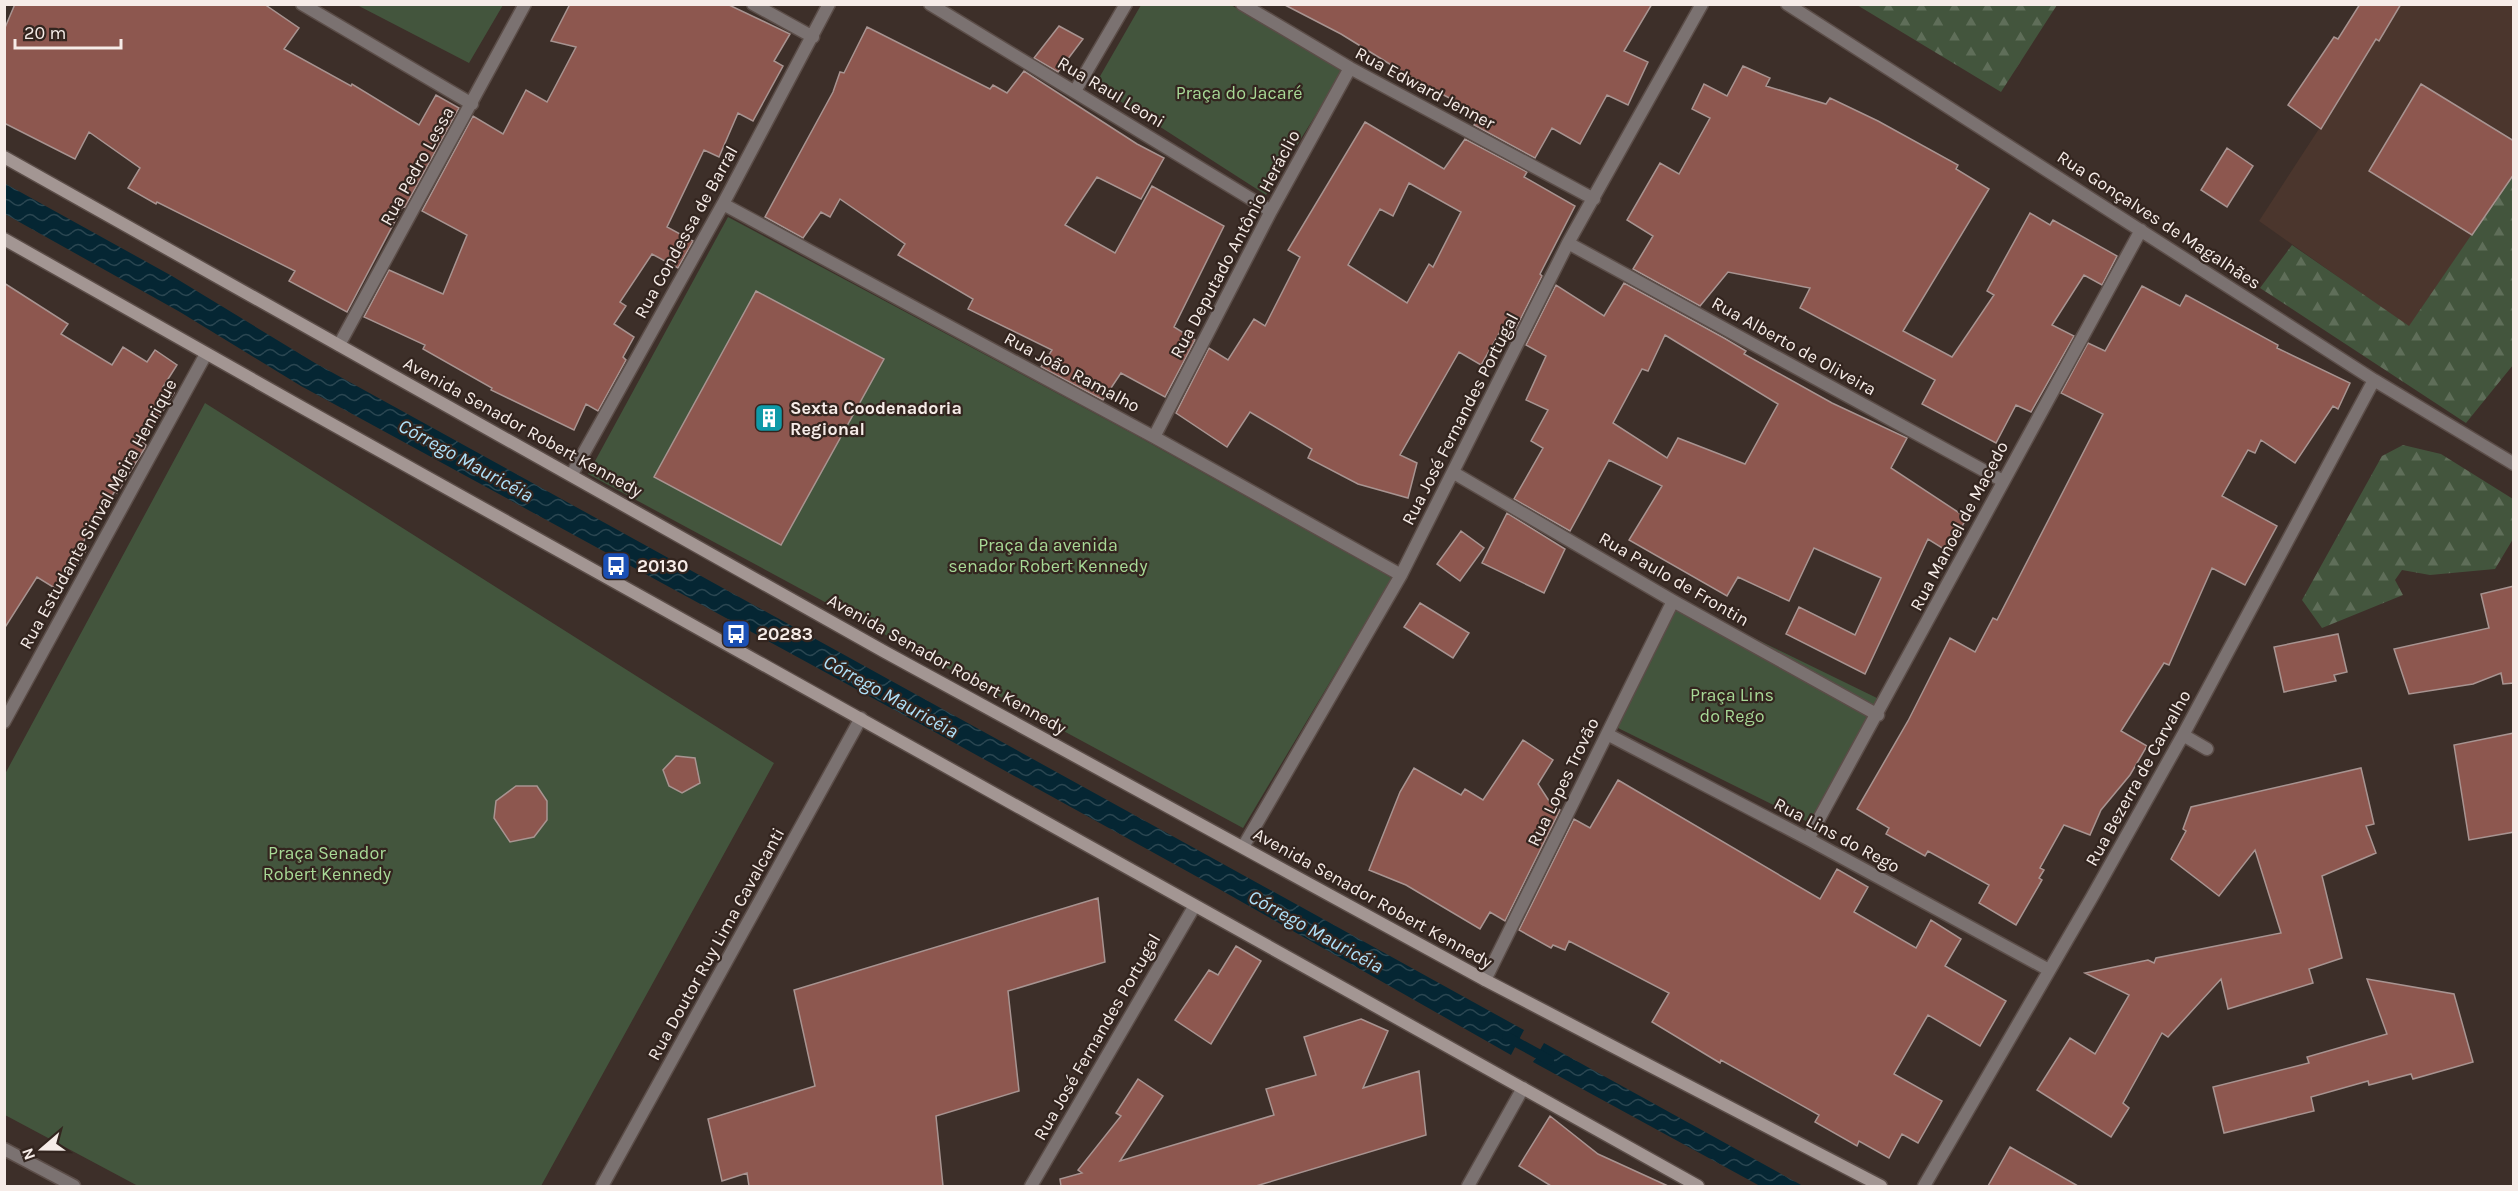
<svg xmlns="http://www.w3.org/2000/svg" width="2518" height="1191" viewBox="0 0 2518 1191" font-family="Karla,sans-serif">
  <style>
    .built { fill: #4b362d }
    .green { fill: #43553d }
    .forest { fill: url(#forest-firs) }
    .water { fill: url(#water-waves) }
    .lines { fill: none; stroke-linecap: round; stroke-linejoin: round }
    .stream { stroke: #052633; stroke-width: 10 }
    .building { fill: #8d574f; stroke: #a89491; stroke-width: 1.5; fill-rule: evenodd }
    .street-casing { stroke: #5b4d48; stroke-width: 15 }
    .secondary-casing { stroke: #5b4d48; stroke-width: 15 }
    .street { stroke: #7b7271; stroke-width: 12 }
    .secondary { stroke: #a39693; stroke-width: 12 }
    .labels { text-anchor: middle; stroke-width: 4.5; stroke-linejoin: round; paint-order: stroke }
    .street-label { font-size: 18px; fill: #f6ece8; stroke: #33251f }
    .park-label { font-size: 18px; fill: #a8d996; stroke: #33251f }
    .poi-label { font-size: 18px; font-weight: bold; fill: #f6ece8; stroke: #33251f; text-anchor: start }
    .water-label { font-size: 20px; font-style: italic; fill: #afe1fa; stroke: #33251f }
  </style>
  <defs>
    <pattern id="forest-firs" width="22" height="20" patternUnits="userSpaceOnUse" patternTransform="scale(1.5)"><rect width="22" height="20" fill="#43553d"/><path d="M5 1l3.5 6h-7zM16 11l3.5 6h-7z" fill="#5f6e59"/></pattern>
    <pattern id="water-waves" width="16" height="10" patternUnits="userSpaceOnUse" patternTransform="scale(1.5)"><rect width="16" height="10" fill="#052633"/><path d="M0 5q4-4 8 0t8 0" fill="none" stroke="#2a4651"/></pattern>
  </defs>
  <rect width="100%" height="100%" fill="#3d2f29"/>
  <path class="built" d="M 2396,5 L 2513,5 L 2513,139 L 2421,84 L 2369,171 L 2472,235 L 2409,327 L 2259,221 L 2367,55 Z"/>
  <path class="green" d="M 357,5 L 503,5 L 469,63 Z
    M 1141,5 L 1231,5 L 1343,71 L 1266,195 L 1095,85 Z
    M 728,217 L 1137,436 L 1392,578 L 1243,828 L 588,474 Z
    M 205,403 L 774,763 L 541,1186 L 138,1186 L 5,1115 L 5,774 Z
    M 1676,600 L 1881,700 L 1812,824 L 1612,725 Z"/>
  <path class="forest" d="M 1857,5 L 2057,5 L 2001,92 Z
    M 2513,174 L 2513,365 L 2466,423 L 2260,288 L 2292,245 L 2409,326 Z
    M 2403,445 L 2441,454 L 2513,499 L 2513,539 L 2495,569 L 2430,575 L 2402,570 L 2395,580 L 2403,595 L 2322,628 L 2302,600 L 2382,456 Z"/>
  <path class="water" d="M 4,183 L 172,276 L 315,363 L 1524,1030 L 1511,1055 L 1212,885 L 922,725 L 301,386 L 180,312 L 5,214 Z
    M 1544,1043 L 1803,1186 L 1760,1186 L 1533,1062 Z"/>
  <g class="lines">
    <path class="stream" d="M 1507,1037 L 1549,1060"/>
  </g>
  <path class="building" d="M 15,4 L 264,4 L 299,28 L 284,49 L 351,86 L 352,84 L 419,125 L 436,95 L 459,108 L 405,207 L 403,206 L 347,312 L 289,281 L 295,271 L 157,202 L 156,204 L 128,188 L 140,168 L 89,132 L 75,159 L 4,123 L 4,30 Z
    M 570,4 L 727,4 L 790,34 L 774,61 L 783,66 L 753,121 L 738,113 L 719,157 L 704,150 L 667,227 L 693,241 L 678,268 L 652,254 L 620,302 L 626,306 L 614,324 L 634,337 L 623,357 L 626,360 L 598,411 L 586,404 L 574,430 L 491,390 L 492,388 L 423,349 L 425,345 L 364,317 L 389,270 L 443,294 L 467,235 L 422,211 L 473,116 L 503,134 L 526,90 L 547,102 L 576,47 L 551,41 Z
    M 1283,4 L 1652,4 L 1624,51 L 1648,62 L 1628,105 L 1607,95 L 1580,144 L 1552,128 L 1535,158 L 1474,125 L 1481,115 L 1414,79 L 1341,34 Z
    M 2360,4 L 2401,4 L 2379,41 L 2376,39 L 2321,129 L 2288,105 L 2334,37 L 2338,39 Z
    M 1059,26 L 1083,39 L 1058,72 L 1034,58 Z
    M 867,27 L 990,89 L 993,85 L 1007,93 L 1024,71 L 1137,144 L 1164,158 L 1141,199 L 1097,177 L 1065,225 L 1115,253 L 1152,186 L 1224,226 L 1174,327 L 1195,340 L 1165,397 L 1121,373 L 1103,400 L 1041,367 L 1052,350 L 968,309 L 973,299 L 898,255 L 905,244 L 840,199 L 830,217 L 821,212 L 803,238 L 765,217 L 833,92 L 840,72 L 844,73 Z
    M 1743,66 L 1770,78 L 1766,86 L 1826,104 L 1830,98 L 1878,121 L 1958,165 L 1956,169 L 1989,189 L 1903,331 L 1952,357 L 1994,295 L 1987,291 L 2030,213 L 2050,225 L 2053,220 L 2117,256 L 2102,285 L 2084,275 L 2052,325 L 2074,336 L 2031,412 L 2016,405 L 1996,443 L 1922,404 L 1935,380 L 1800,308 L 1810,288 L 1728,272 L 1700,306 L 1633,269 L 1653,236 L 1627,220 L 1660,163 L 1679,174 L 1710,118 L 1692,109 L 1704,84 L 1727,96 Z
    M 2421,84 L 2514,141 L 2514,174 L 2472,235 L 2369,171 Z
    M 1365,122 L 1444,169 L 1465,139 L 1527,172 L 1524,177 L 1575,206 L 1540,274 L 1542,276 L 1511,338 L 1500,332 L 1481,365 L 1459,352 L 1400,455 L 1417,463 L 1408,498 L 1358,484 L 1308,458 L 1312,449 L 1250,412 L 1227,447 L 1176,413 L 1209,348 L 1228,360 L 1254,319 L 1265,326 L 1300,257 L 1288,250 ZM 1409,183 L 1461,212 L 1433,267 L 1429,264 L 1407,303 L 1348,265 L 1380,209 L 1393,216 Z
    M 2227,148 L 2253,166 L 2227,207 L 2201,190 Z
    M 4,283 L 68,324 L 61,334 L 112,365 L 123,347 L 147,362 L 155,350 L 177,365 L 163,387 L 174,393 L 143,443 L 146,445 L 145,448 L 117,493 L 115,491 L 82,544 L 88,547 L 61,592 L 37,577 L 4,629 Z
    M 1624,283 L 1724,338 L 1746,351 L 1744,354 L 1832,403 L 1907,438 L 1891,468 L 1967,518 L 1947,551 L 1928,539 L 1865,674 L 1786,634 L 1799,607 L 1855,635 L 1881,578 L 1814,548 L 1789,601 L 1738,577 L 1727,596 L 1629,540 L 1662,486 L 1609,460 L 1570,531 L 1514,499 L 1543,448 L 1531,441 L 1548,410 L 1526,400 L 1546,356 L 1526,345 L 1556,285 L 1604,316 ZM 1665,335 L 1778,404 L 1745,464 L 1678,438 L 1667,458 L 1613,423 L 1642,369 L 1648,371 Z
    M 2142,286 L 2180,306 L 2186,295 L 2278,345 L 2277,348 L 2350,383 L 2338,409 L 2333,406 L 2295,463 L 2261,440 L 2255,453 L 2248,450 L 2222,496 L 2277,526 L 2245,585 L 2212,568 L 2169,665 L 2164,663 L 2121,731 L 2147,746 L 2130,775 L 2101,810 L 2090,835 L 2064,825 L 2040,868 L 2044,870 L 2039,878 L 2042,880 L 2016,925 L 1979,903 L 1989,885 L 1928,851 L 1925,856 L 1886,834 L 1889,828 L 1857,809 L 1908,721 L 1950,638 L 1975,652 L 1993,618 L 1997,620 L 2103,414 L 2061,393 L 2088,343 L 2105,351 Z
    M 756,291 L 884,359 L 781,545 L 654,477 Z
    M 1507,513 L 1565,549 L 1544,593 L 1482,563 Z
    M 1461,531 L 1484,548 L 1460,581 L 1437,564 Z
    M 2514,586 L 2514,683 L 2503,684 L 2501,673 L 2473,684 L 2409,694 L 2394,649 L 2489,628 L 2481,594 Z
    M 1420,603 L 1469,633 L 1453,658 L 1404,627 Z
    M 2338,634 L 2347,672 L 2334,675 L 2336,681 L 2284,692 L 2274,647 Z
    M 2514,733 L 2514,832 L 2469,840 L 2454,745 Z
    M 1523,740 L 1553,760 L 1538,784 L 1551,804 L 1560,810 L 1505,921 L 1490,912 L 1480,929 L 1406,885 L 1369,870 L 1400,792 L 1414,768 L 1461,795 L 1465,789 L 1483,800 Z
    M 676,756 L 695,758 L 700,783 L 682,793 L 669,786 L 663,770 Z
    M 2361,768 L 2374,824 L 2366,826 L 2376,853 L 2322,876 L 2342,958 L 2309,969 L 2313,983 L 2228,1009 L 2221,979 L 2168,1037 L 2162,1033 L 2123,1103 L 2129,1108 L 2111,1137 L 2037,1090 L 2070,1038 L 2095,1054 L 2129,995 L 2085,973 L 2148,960 L 2154,963 L 2156,958 L 2281,933 L 2255,850 L 2219,896 L 2171,859 L 2186,831 L 2183,829 L 2191,807 Z
    M 1618,780 L 1820,899 L 1837,869 L 1868,887 L 1854,912 L 1916,948 L 1931,920 L 1961,939 L 1945,966 L 2006,1001 L 1980,1046 L 1928,1015 L 1894,1074 L 1942,1101 L 1918,1143 L 1902,1134 L 1889,1158 L 1859,1141 L 1857,1146 L 1815,1122 L 1819,1115 L 1721,1060 L 1720,1063 L 1652,1022 L 1669,993 L 1569,941 L 1565,950 L 1553,945 L 1551,948 L 1519,930 L 1574,819 L 1590,828 Z
    M 516,786 L 537,786 L 547,801 L 547,820 L 534,837 L 510,842 L 494,818 L 496,801 Z
    M 1098,898 L 1105,962 L 1008,991 L 1019,1091 L 936,1116 L 943,1186 L 749,1186 L 747,1173 L 722,1181 L 708,1119 L 815,1086 L 794,990 Z
    M 1236,946 L 1261,961 L 1211,1044 L 1175,1020 L 1209,970 L 1218,975 Z
    M 2367,979 L 2454,994 L 2473,1062 L 2413,1079 L 2411,1074 L 2369,1085 L 2368,1081 L 2311,1097 L 2314,1111 L 2224,1133 L 2213,1087 L 2309,1063 L 2307,1057 L 2387,1034 Z
    M 1361,1019 L 1388,1031 L 1363,1088 L 1419,1071 L 1426,1135 L 1256,1186 L 1061,1186 L 1060,1179 L 1082,1173 L 1078,1170 L 1121,1116 L 1116,1113 L 1138,1079 L 1163,1096 L 1120,1161 L 1274,1115 L 1266,1089 L 1316,1075 L 1304,1037 Z
    M 1550,1116 L 1598,1154 L 1668,1186 L 1551,1186 L 1519,1166 Z
    M 2010,1147 L 2078,1186 L 1988,1186 Z"/>
  <g class="lines">
    <g class="street-casing">
      <path id="street" d="M 302,4 L 472,104
        M 753,4 L 813,37
        M 930,4 L 1271,211
        M 1242,4 L 1350,68 L 1594,199
        M 1787,4 L 2374,380 L 2514,464
        M 1075,91 L 1126,4
        M 723,204 L 1154,437 L 1401,575
        M 1568,243 L 2003,481
        M 339,345 L 525,4
        M 1154,437 L 1271,211 L 1350,68
        M 1454,473 L 1673,601 L 1878,715
        M 572,474 L 723,204 L 829,4
        M 4,722 L 206,354
        M 1607,734 L 1808,839 L 2049,970
        M 2183,735 L 2207,749
        M 1808,839 L 2141,230
        M 1243,847 L 1401,575 L 1568,243 L 1702,4
        M 1485,980 L 1673,601
        M 4,1149 L 74,1186
        M 602,1186 L 861,718
        M 1031,1186 L 1194,907
        M 1468,1186 L 1523,1088
        M 1924,1186 L 2092,897 L 2183,735 L 2374,380"/>
    </g>
    <g class="secondary-casing">
      <path id="secondary" d="M 4,157 L 885,652 L 1485,980 L 1881,1186
        M 4,239 L 303,408 L 1698,1186"/>
    </g>
    <use href="#street" class="street"/>
    <use href="#secondary" class="secondary"/>
  </g>
  <defs>
    <g id="building-square" transform="scale(1.5)"><rect x="-9" y="-9" width="18" height="18" rx="4" fill="#0f9aa8" stroke="#33251f"/><path d="M-4-6H4V6H1V3H-1V6H-4ZM-2.5-4.3h1.7v1.8h-1.7ZM.8-4.3h1.7v1.8H.8ZM-2.5-1h1.7V.8h-1.7ZM.8-1h1.7V.8H.8Z" fill="#fff"/></g>
    <g id="bus-square" transform="scale(1.5)"><rect x="-9" y="-9" width="18" height="18" rx="4" fill="#1a4fb4" stroke="#33251f"/><path d="M-5-6H5V4H4V6H2V4H-2V6H-4V4H-5ZM-3.5-4V0h7V-4ZM-3.5 1.2v1.5H-2V1.2ZM2 1.2v1.5H3.5V1.2Z" fill="#fff"/></g>
  </defs>
  <g fill-rule="evenodd">
    <use href="#building-square" x="769" y="418"/>
    <use href="#bus-square" x="616" y="566"/>
    <use href="#bus-square" x="736" y="634"/>
  </g>
  <g class="labels">
    <g class="street-label">
      <text transform="translate(1425 88) rotate(28)" y="6">Rua Edward Jenner</text>
      <text transform="translate(1111 92) rotate(31)" y="6">Rua Raul Leoni</text>
      <text transform="translate(417 166) rotate(-61)" y="6">Rua Pedro Lessa</text>
      <text transform="translate(2159 220) rotate(33)" y="6">Rua Gonçalves de Magalhães</text>
      <text transform="translate(686 232) rotate(-61)" y="6">Rua Condessa de Barral</text>
      <text transform="translate(1235 244) rotate(-62)" y="6">Rua Deputado Antônio Heráclio</text>
      <text transform="translate(1794 346) rotate(29)" y="6">Rua Alberto de Oliveira</text>
      <text transform="translate(1072 372) rotate(28)" y="6">Rua João Ramalho</text>
      <text transform="translate(1460 419) rotate(-63)" y="6">Rua José Fernandes Portugal</text>
      <text transform="translate(523 427) rotate(29)" y="6">Avenida Senador Robert Kennedy</text>
      <text transform="translate(98 514) rotate(-61)" y="6">Rua Estudante Sinval Meira Henrique</text>
      <text transform="translate(1959 526) rotate(-62)" y="6">Rua Manoel de Macedo</text>
      <text transform="translate(1674 579) rotate(30)" y="6">Rua Paulo de Frontin</text>
      <text transform="translate(947 664) rotate(29)" y="6">Avenida Senador Robert Kennedy</text>
      <text transform="translate(2138 778) rotate(-61)" y="6">Rua Bezerra de Carvalho</text>
      <text transform="translate(1563 782) rotate(-64)" y="6">Rua Lopes Trovão</text>
      <text transform="translate(1837 835) rotate(28)" y="6">Rua Lins do Rego</text>
      <text transform="translate(1373 898) rotate(29)" y="6">Avenida Senador Robert Kennedy</text>
      <text transform="translate(716 944) rotate(-61)" y="6">Rua Doutor Ruy Lima Cavalcanti</text>
      <text transform="translate(1097 1037) rotate(-60)" y="6">Rua José Fernandes Portugal</text>
    </g>
    <g class="park-label">
      <text x="1239" y="99">Praça do Jacaré</text>
      <text x="1048" y="551">Praça da avenida<tspan x="1048" dy="21">senador Robert Kennedy</tspan></text>
      <text x="1732" y="701">Praça Lins<tspan x="1732" dy="21">do Rego</tspan></text>
      <text x="327" y="859">Praça Senador<tspan x="327" dy="21">Robert Kennedy</tspan></text>
    </g>
    <g class="poi-label">
      <text x="790" y="414">Sexta Coodenadoria<tspan x="790" dy="21">Regional</tspan></text>
      <text x="637" y="572">20130</text>
      <text x="757" y="640">20283</text>
    </g>
    <g class="water-label">
      <text transform="translate(466 460) rotate(29)" y="7">Córrego Mauricéia</text>
      <text transform="translate(891 696) rotate(29)" y="7">Córrego Mauricéia</text>
      <text transform="translate(1316 931) rotate(29)" y="7">Córrego Mauricéia</text>
    </g>
  </g>
  <rect width="2518" height="1191" fill="none" stroke="#f6ece8" stroke-width="12"/>
  <g transform="translate(42 1149) rotate(250)" stroke="#33251f" stroke-width="4.5" paint-order="stroke">
  <path d="M0-4.5L10 22L0 15L-10 22Z" fill="#f6ece8"/>
  <text y="-9" font-size="16" font-weight="bold" text-anchor="middle" fill="#f6ece8">N</text>
  </g>
  <path d="M15 39v9h106v-9" fill="none" stroke="#f6ece8" stroke-width="3"/>
  <text x="24" y="39" font-size="18" fill="#f6ece8" stroke="#33251f" stroke-width="4.5" paint-order="stroke">20 m</text>
</svg>
